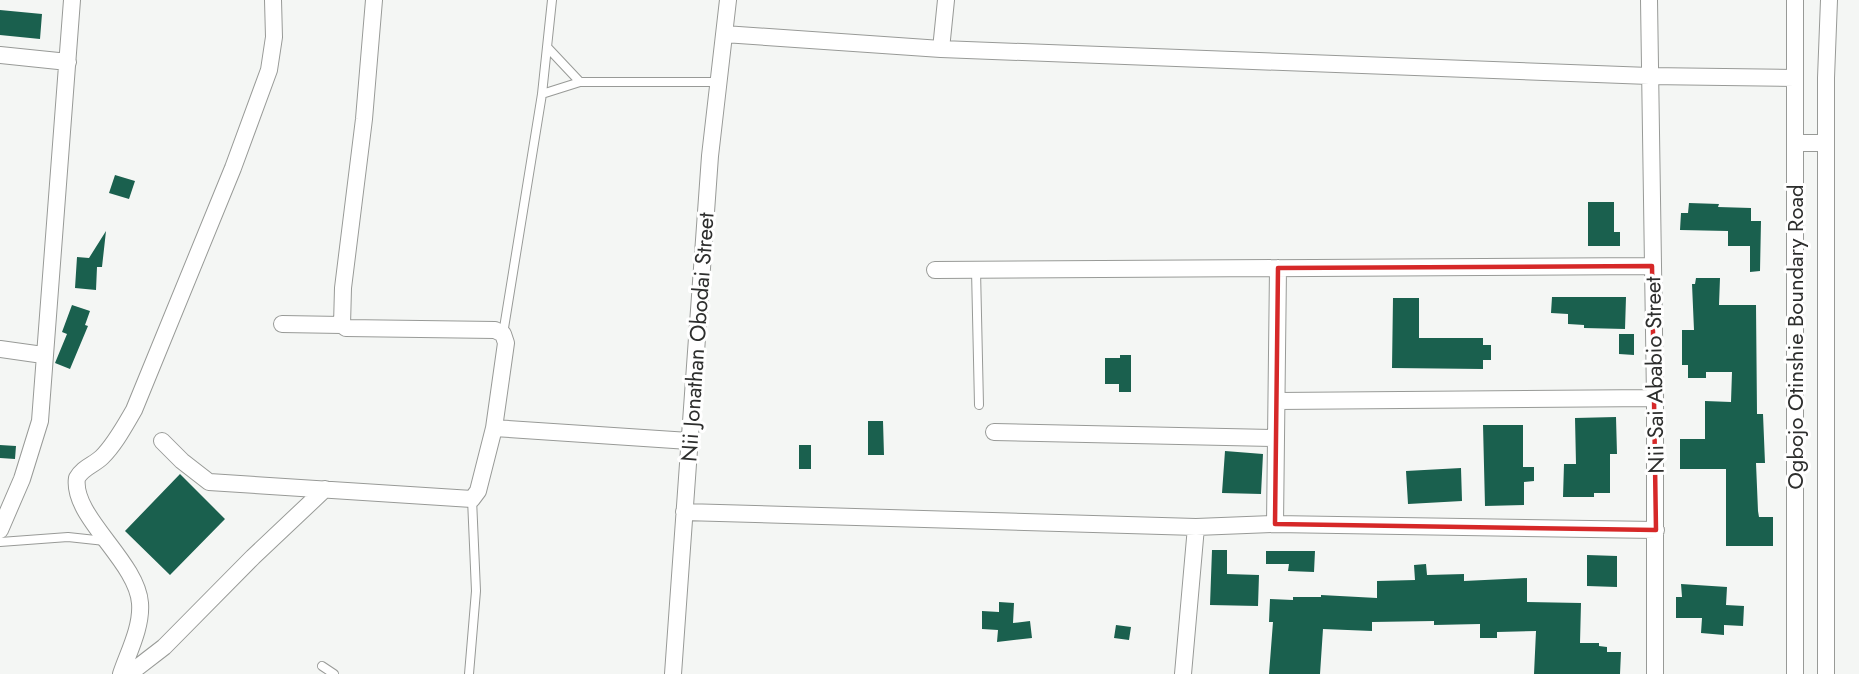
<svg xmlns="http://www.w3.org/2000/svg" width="1859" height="674" viewBox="0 0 1859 674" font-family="Jost,sans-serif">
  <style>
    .building { fill: #1a604e }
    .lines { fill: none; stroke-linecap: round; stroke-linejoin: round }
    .lane-casing { stroke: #989a97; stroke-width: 10 }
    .street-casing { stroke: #989a97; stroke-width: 18 }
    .lane { stroke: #fff; stroke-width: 8 }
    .street { stroke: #fff; stroke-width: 16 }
    .marked { fill: none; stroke: #d62828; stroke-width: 4.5; stroke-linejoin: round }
    .labels { text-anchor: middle; stroke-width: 6; stroke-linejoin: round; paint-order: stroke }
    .street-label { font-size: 22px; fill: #2d2e2d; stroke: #fff }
  </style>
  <rect width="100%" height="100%" fill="#f4f6f4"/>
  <path class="building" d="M 0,10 L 42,14 L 40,39 L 0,35 Z
    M 115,175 L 135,181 L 129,199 L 109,193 Z
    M 1588,202 L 1614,202 L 1614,232 L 1620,232 L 1620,246 L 1588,246 Z
    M 1689,203 L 1719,204 L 1718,207 L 1751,208 L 1751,221 L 1761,221 L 1760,271 L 1750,272 L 1750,246 L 1728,246 L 1728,231 L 1680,230 L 1681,213 L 1688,213 Z
    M 106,231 L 102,267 L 97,267 L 96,290 L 75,288 L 77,257 L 89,258 Z
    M 1696,278 L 1720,278 L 1719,305 L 1756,305 L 1757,414 L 1763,414 L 1765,463 L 1756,463 L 1758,511 L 1759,517 L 1773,517 L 1773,546 L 1726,546 L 1726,469 L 1680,469 L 1680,439 L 1705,439 L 1705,401 L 1731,402 L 1732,372 L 1706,372 L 1706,378 L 1688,378 L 1688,365 L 1682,365 L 1682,330 L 1694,330 L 1692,284 L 1695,284 Z
    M 1552,297 L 1626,297 L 1625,329 L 1584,328 L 1584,325 L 1568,324 L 1568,314 L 1551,313 Z
    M 1393,298 L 1419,298 L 1419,338 L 1483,338 L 1483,345 L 1491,345 L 1491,360 L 1483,360 L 1483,369 L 1392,368 Z
    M 72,305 L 90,311 L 85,325 L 88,326 L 70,369 L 55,363 L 67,334 L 62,332 Z
    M 1619,334 L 1634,334 L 1634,355 L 1619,354 Z
    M 1120,355 L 1131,355 L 1131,392 L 1119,392 L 1119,384 L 1105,384 L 1105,358 L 1120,358 Z
    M 1616,417 L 1617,454 L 1610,454 L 1610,493 L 1594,493 L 1594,497 L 1563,497 L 1564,464 L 1576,464 L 1575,418 Z
    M 868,421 L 883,421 L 884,455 L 868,455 Z
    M 1483,425 L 1523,425 L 1523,467 L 1534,467 L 1534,481 L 1524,482 L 1524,505 L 1485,506 Z
    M 0,445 L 16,446 L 15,459 L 0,458 Z
    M 799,445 L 811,445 L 811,469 L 799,469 Z
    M 1225,451 L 1263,454 L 1261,494 L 1222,493 Z
    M 1461,468 L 1462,501 L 1408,504 L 1406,471 Z
    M 180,474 L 225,519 L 170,575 L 125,531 Z
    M 1212,550 L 1227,550 L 1227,574 L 1259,575 L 1258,606 L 1210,605 Z
    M 1266,551 L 1315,551 L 1314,572 L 1288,571 L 1289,564 L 1266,564 Z
    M 1587,555 L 1617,556 L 1617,587 L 1587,586 Z
    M 1426,564 L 1427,575 L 1464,574 L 1464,581 L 1527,578 L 1527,602 L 1581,603 L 1580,643 L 1599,643 L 1599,646 L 1607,647 L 1607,652 L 1621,652 L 1620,674 L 1534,674 L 1536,631 L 1497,632 L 1497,638 L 1480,638 L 1480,624 L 1434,625 L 1434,621 L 1372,622 L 1372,631 L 1323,629 L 1320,674 L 1269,674 L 1273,622 L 1269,622 L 1270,599 L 1293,600 L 1293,597 L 1321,597 L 1321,595 L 1377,598 L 1377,581 L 1415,580 L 1414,565 Z
    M 1681,584 L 1727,587 L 1726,605 L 1744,606 L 1743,626 L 1724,625 L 1724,635 L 1701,633 L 1702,618 L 1676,618 L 1676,597 L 1682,597 Z
    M 999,602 L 1014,603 L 1013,623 L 1030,621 L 1032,638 L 997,642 L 998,630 L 982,629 L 982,611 L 999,612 Z
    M 1116,625 L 1131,627 L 1129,640 L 1114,638 Z"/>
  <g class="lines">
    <g class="lane-casing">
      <path id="lane" d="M 580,82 L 718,82
        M 542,94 L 580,82 L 548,48
        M 976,270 L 979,405
        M 503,334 L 542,94 L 552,0
        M 0,542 L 68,537 L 105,541
        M 322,666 L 334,674
        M 469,674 L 476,591 L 472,499"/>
    </g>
    <g class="street-casing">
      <path id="street" d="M 374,0 L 364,119 L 343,288 L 342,325 L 346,328 L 495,330 L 503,334 L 506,343 L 494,428
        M 1649,0 L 1655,398 L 1655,674
        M 724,34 L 941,49 L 1649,76 L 1795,78
        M 941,49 L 946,0
        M 0,55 L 68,62
        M 1795,143 L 1826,143
        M 935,270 L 1652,266
        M 282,324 L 342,325
        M 0,349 L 43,355
        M 1277,401 L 1655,398
        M 994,432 L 1276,438
        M 162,441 L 182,461 L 209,482 L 472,499 L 478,491 L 494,428 L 689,441
        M 684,512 L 1196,527 L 1275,524 L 1656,530
        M 1275,524 L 1278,268
        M 0,530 L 22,479 L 40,421 L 72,0
        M 121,674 C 128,653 142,627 140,603 C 137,561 71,516 77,478 C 83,467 94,465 102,457 C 115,444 124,427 134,410 L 233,168 L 269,70 L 274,37 L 273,0
        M 129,674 L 164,647 L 253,557 L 325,489
        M 673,674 L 710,156 L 728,0
        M 1183,674 L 1196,527
        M 1795,674 L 1795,0
        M 1826,674 L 1826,78 L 1829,0"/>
    </g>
    <use href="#lane" class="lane"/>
    <use href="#street" class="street"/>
  </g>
  <path class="marked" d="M 1652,266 L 1656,530 L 1275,524 L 1278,268 Z"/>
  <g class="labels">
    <g class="street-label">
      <text transform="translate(697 337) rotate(-86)" y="8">Nii Jonathan Obodai Street</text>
      <text transform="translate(1795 337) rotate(-90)" y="8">Ogbojo Otinshie Boundary Road</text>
      <text transform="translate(1654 375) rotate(-91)" y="8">Nii Sai Ababio Street</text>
    </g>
  </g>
</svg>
